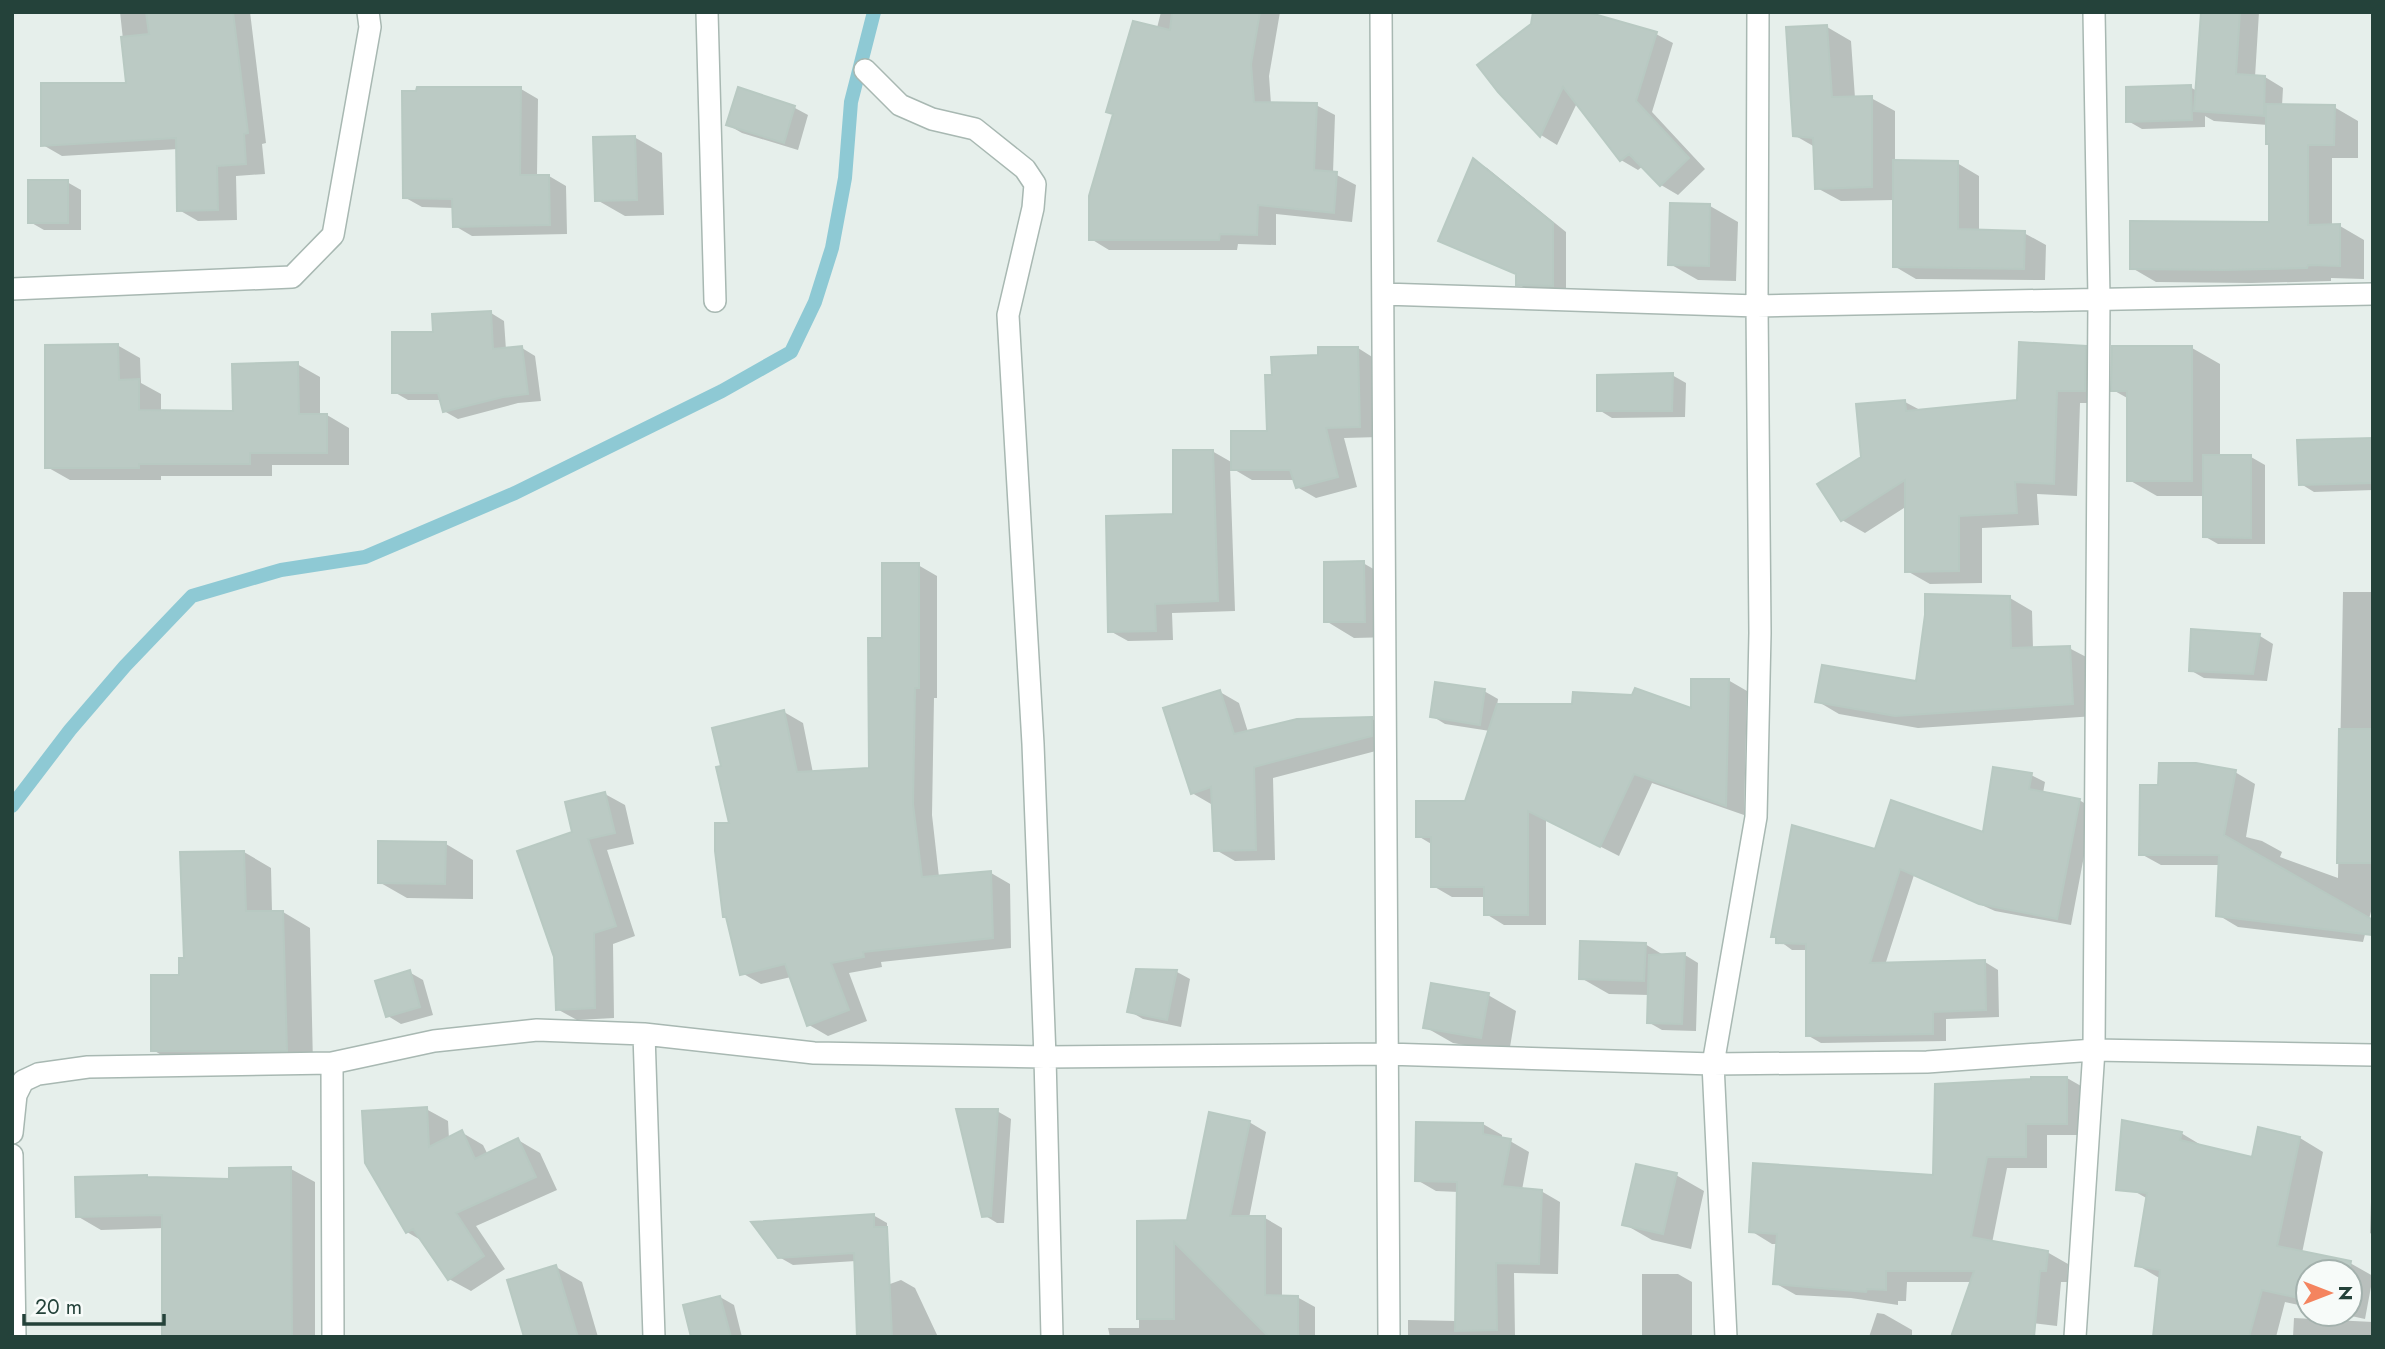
<svg xmlns="http://www.w3.org/2000/svg" width="2385" height="1349" viewBox="0 0 2385 1349" font-family="Jost,sans-serif">
  <style>
    .shadow { fill: #0003 }
    .lines { fill: none; stroke-linecap: round; stroke-linejoin: round }
    .stream { stroke: #8ec9d4; stroke-width: 14 }
    .building { fill: #bbcac4; stroke: #b8c9c2; stroke-width: 2 }
    .street-casing { stroke: #a8b8b2; stroke-width: 24 }
    .street { stroke: #fff; stroke-width: 21 }
  </style>
  <rect width="100%" height="100%" fill="#e6efeb"/>
  <path class="shadow" d="M 120,12 L 250,12 L 266,143 L 262,144 L 265,174 L 236,176 L 237,220 L 198,221 L 179,210 L 178,149 L 62,156 L 43,145 L 128,85 Z
    M 1161,12 L 1280,12 L 1269,76 L 1271,104 L 1316,105 L 1335,115 L 1333,173 L 1356,185 L 1352,222 L 1276,214 L 1276,245 L 1238,244 L 1237,250 L 1109,250 L 1091,239 L 1115,115 L 1108,111 L 1157,28 Z
    M 1535,12 L 1592,12 L 1591,15 L 1656,34 L 1673,43 L 1652,112 L 1705,169 L 1678,195 L 1661,185 L 1643,166 L 1638,170 L 1621,160 L 1577,103 L 1557,145 L 1541,135 L 1533,25 Z
    M 2202,12 L 2259,12 L 2255,77 L 2265,77 L 2283,88 L 2282,106 L 2334,107 L 2358,121 L 2358,158 L 2332,158 L 2332,226 L 2340,226 L 2364,240 L 2364,279 L 2331,278 L 2331,281 L 2251,283 L 2156,282 L 2132,268 L 2271,224 L 2271,145 L 2268,125 L 2214,121 L 2205,116 L 2205,127 L 2142,129 L 2128,121 L 2190,87 L 2197,91 Z
    M 1827,27 L 1851,41 L 1855,98 L 1871,98 L 1895,111 L 1895,162 L 1957,163 L 1979,176 L 1979,231 L 2024,233 L 2046,245 L 2045,280 L 1916,279 L 1894,266 L 1894,200 L 1841,201 L 1817,188 L 1815,147 L 1794,135 Z
    M 521,89 L 538,99 L 537,176 L 549,176 L 566,186 L 567,234 L 472,236 L 455,226 L 454,208 L 422,207 L 404,197 Z
    M 739,90 L 795,108 L 808,115 L 798,150 L 742,133 L 728,125 Z
    M 634,137 L 662,153 L 664,215 L 625,216 L 597,200 Z
    M 1474,161 L 1487,168 L 1566,232 L 1566,293 L 1532,292 L 1518,284 L 1518,275 Z
    M 67,182 L 81,190 L 81,230 L 44,230 L 30,222 Z
    M 1710,206 L 1738,222 L 1736,281 L 1698,280 L 1670,264 Z
    M 491,313 L 504,321 L 506,350 L 522,348 L 535,356 L 541,401 L 518,403 L 458,419 L 444,411 L 442,400 L 408,400 L 394,392 Z
    M 117,345 L 140,358 L 141,383 L 161,394 L 161,412 L 235,413 L 297,364 L 320,377 L 320,416 L 327,415 L 349,428 L 349,465 L 272,465 L 272,476 L 161,476 L 161,480 L 70,480 L 47,467 Z
    M 1358,348 L 1377,360 L 1379,437 L 1344,438 L 1357,487 L 1316,498 L 1297,487 L 1295,480 L 1252,480 L 1230,467 L 1235,611 L 1172,613 L 1173,640 L 1128,641 L 1110,631 L 1212,451 L 1233,463 L 1269,433 L 1274,377 L 1320,357 Z
    M 2085,348 L 2108,361 L 2108,403 L 2080,403 L 2077,496 L 2037,494 L 2039,525 L 1982,528 L 1982,583 L 1930,584 L 1907,571 L 1907,506 L 1865,533 L 1842,520 L 1863,458 L 1905,402 L 1922,411 L 2019,402 Z
    M 2192,348 L 2220,364 L 2220,457 L 2251,457 L 2265,465 L 2265,544 L 2218,544 L 2204,536 L 2204,496 L 2157,496 L 2129,480 L 2129,399 L 2113,390 Z
    M 1672,375 L 1686,383 L 1685,417 L 1612,418 L 1599,410 Z
    M 2373,439 L 2373,490 L 2314,492 L 2301,484 Z
    M 1363,563 L 1391,579 L 1393,637 L 1354,638 L 1326,621 Z
    M 918,565 L 937,576 L 937,698 L 934,698 L 932,815 L 939,877 L 991,873 L 1010,884 L 1011,948 L 881,962 L 882,967 L 849,973 L 867,1021 L 828,1036 L 809,1025 L 791,977 L 761,984 L 742,973 L 784,712 L 803,723 L 813,773 L 871,770 L 883,640 Z
    M 2343,592 L 2373,592 L 2373,904 L 2363,942 L 2238,927 L 2218,915 L 2220,865 L 2161,865 L 2141,854 L 2160,787 L 2235,772 L 2255,784 L 2246,837 L 2262,841 L 2282,852 L 2280,857 L 2338,878 Z
    M 2010,598 L 2032,611 L 2033,649 L 2069,648 L 2092,660 L 2095,716 L 1918,728 L 1839,714 L 1817,701 L 1917,683 Z
    M 2193,631 L 2260,636 L 2273,644 L 2267,681 L 2204,678 L 2190,670 Z
    M 1728,680 L 1747,691 L 1744,815 L 1652,783 L 1619,856 L 1546,819 L 1546,925 L 1504,925 L 1486,914 L 1486,897 L 1452,897 L 1433,886 L 1433,845 L 1418,836 L 1466,803 L 1490,731 L 1445,724 L 1432,716 L 1484,691 L 1498,699 L 1497,706 L 1693,710 Z
    M 1220,692 L 1239,703 L 1248,732 L 1372,719 L 1391,730 L 1391,747 L 1273,778 L 1275,860 L 1235,861 L 1216,850 L 1214,804 L 1211,804 L 1192,793 Z
    M 2031,775 L 2045,782 L 2043,793 L 2079,800 L 2093,808 L 2071,925 L 1995,911 L 1914,875 L 1885,965 L 1985,962 L 1998,970 L 1999,1017 L 1946,1019 L 1946,1041 L 1821,1043 L 1807,1035 L 1807,950 L 1792,950 L 1773,936 L 1876,851 L 1984,834 Z
    M 605,794 L 625,805 L 634,844 L 607,850 L 635,936 L 613,944 L 614,1018 L 577,1020 L 557,1009 L 556,957 L 574,833 Z
    M 446,844 L 473,860 L 473,899 L 407,898 L 379,882 Z
    M 244,852 L 271,868 L 272,912 L 283,912 L 310,928 L 313,1065 L 180,1066 L 153,1050 L 186,960 Z
    M 1645,944 L 1665,956 L 1685,955 L 1698,963 L 1696,1031 L 1662,1030 L 1648,1022 L 1649,995 L 1609,994 L 1581,978 Z
    M 1138,970 L 1177,972 L 1190,979 L 1181,1027 L 1143,1019 L 1129,1011 Z
    M 409,972 L 423,980 L 433,1015 L 401,1024 L 388,1016 Z
    M 1488,995 L 1516,1011 L 1509,1053 L 1453,1043 L 1425,1027 Z
    M 2067,1078 L 2088,1090 L 2088,1135 L 2047,1135 L 2047,1168 L 2007,1168 L 1992,1243 L 2047,1252 L 2068,1264 L 2067,1282 L 2061,1282 L 2057,1326 L 1985,1317 L 1972,1282 L 1907,1282 L 1906,1301 L 1898,1301 L 1898,1305 L 1851,1298 L 1796,1295 L 1775,1283 L 1778,1244 L 1772,1244 L 1751,1231 L 1935,1177 Z
    M 426,1109 L 448,1121 L 449,1139 L 461,1132 L 483,1145 L 488,1155 L 518,1140 L 540,1153 L 557,1190 L 476,1226 L 505,1269 L 471,1291 L 449,1279 L 424,1242 L 407,1232 Z
    M 997,1111 L 1011,1119 L 1004,1223 L 997,1223 L 984,1215 Z
    M 1249,1122 L 1266,1132 L 1249,1218 L 1265,1218 L 1282,1228 L 1282,1297 L 1297,1297 L 1315,1307 L 1315,1335 L 1318,1337 L 1110,1337 L 1108,1328 L 1139,1328 L 1139,1222 L 1189,1222 Z
    M 1418,1124 L 1483,1124 L 1502,1135 L 1502,1139 L 1510,1141 L 1529,1152 L 1522,1190 L 1541,1191 L 1560,1202 L 1558,1274 L 1514,1273 L 1515,1337 L 1408,1337 L 1408,1320 L 1456,1321 L 1459,1192 L 1436,1191 L 1417,1180 Z
    M 2259,1129 L 2300,1138 L 2323,1152 L 2302,1253 L 2350,1263 L 2373,1276 L 2365,1319 L 2342,1314 L 2350,1314 L 2350,1272 L 2308,1272 L 2308,1307 L 2285,1302 L 2276,1337 L 2178,1337 L 2161,1279 L 2137,1265 L 2148,1199 L 2134,1191 L 2181,1133 L 2206,1148 L 2253,1159 Z
    M 2373,1138 L 2373,1235 L 2370,1233 Z
    M 291,1169 L 315,1182 L 315,1337 L 164,1337 L 164,1228 L 101,1230 L 77,1216 L 147,1177 L 150,1179 L 231,1181 L 231,1170 Z
    M 1676,1175 L 1704,1191 L 1691,1249 L 1652,1240 L 1624,1224 Z
    M 873,1215 L 887,1223 L 887,1259 L 793,1265 L 779,1257 Z
    M 556,1267 L 582,1282 L 598,1337 L 525,1337 Z
    M 1642,1274 L 1678,1274 L 1692,1282 L 1692,1337 L 1642,1337 Z
    M 901,1280 L 915,1288 L 938,1337 L 859,1337 L 857,1296 Z
    M 720,1297 L 734,1305 L 742,1337 L 693,1337 Z
    M 1877,1313 L 1884,1314 L 1912,1330 L 1912,1337 L 1869,1337 Z
    M 2294,1318 L 2373,1322 L 2373,1337 L 2293,1337 Z"/>
  <g class="lines">
    <path class="stream" d="M 12,806 L 70,730 L 125,666 L 192,596 L 281,570 L 365,557 L 515,493 L 722,391 L 791,352 L 815,302 L 832,248 L 845,178 L 851,102 L 874,12"/>
  </g>
  <path class="building" d="M 146,12 L 233,12 L 248,133 L 244,134 L 246,164 L 217,166 L 218,210 L 177,211 L 176,138 L 41,146 L 41,83 L 126,83 L 121,37 L 149,34 Z
    M 1172,12 L 1260,12 L 1251,64 L 1254,102 L 1317,103 L 1314,170 L 1337,172 L 1334,213 L 1258,205 L 1257,235 L 1220,234 L 1219,240 L 1089,240 L 1089,196 L 1113,114 L 1106,112 L 1133,21 L 1170,30 Z
    M 1533,12 L 1587,12 L 1657,32 L 1636,101 L 1689,158 L 1660,186 L 1629,154 L 1620,161 L 1563,87 L 1540,137 L 1498,92 L 1477,65 L 1531,24 Z
    M 2201,12 L 2240,12 L 2236,74 L 2265,76 L 2264,116 L 2194,111 Z
    M 1827,25 L 1832,97 L 1872,96 L 1872,187 L 1815,189 L 1813,138 L 1793,136 L 1786,27 Z
    M 2191,85 L 2192,120 L 2126,122 L 2126,87 Z
    M 417,87 L 521,87 L 520,175 L 549,175 L 550,225 L 453,227 L 452,199 L 403,198 L 402,91 L 416,91 Z
    M 738,87 L 795,106 L 784,143 L 726,125 Z
    M 2266,104 L 2335,105 L 2334,145 L 2308,145 L 2308,225 L 2340,224 L 2340,266 L 2308,265 L 2307,268 L 2225,270 L 2130,269 L 2130,221 L 2269,222 L 2269,144 L 2266,144 Z
    M 635,136 L 637,200 L 595,201 L 593,137 Z
    M 1473,158 L 1553,223 L 1553,286 L 1516,285 L 1516,274 L 1438,241 Z
    M 1893,160 L 1958,161 L 1958,229 L 2025,231 L 2024,269 L 1893,267 Z
    M 28,180 L 68,180 L 68,223 L 28,223 Z
    M 1670,203 L 1710,204 L 1709,266 L 1668,265 Z
    M 491,311 L 493,349 L 522,346 L 528,394 L 503,397 L 443,412 L 438,393 L 392,393 L 392,332 L 433,332 L 432,314 Z
    M 2019,342 L 2086,346 L 2085,391 L 2057,391 L 2054,484 L 2015,482 L 2017,513 L 1959,516 L 1959,571 L 1905,572 L 1905,480 L 1841,521 L 1817,484 L 1861,457 L 1856,404 L 1905,400 L 1906,411 L 2017,400 Z
    M 118,344 L 119,380 L 139,379 L 139,410 L 233,411 L 232,364 L 298,362 L 299,414 L 327,414 L 327,453 L 250,453 L 250,464 L 139,464 L 139,468 L 45,468 L 45,345 Z
    M 2112,346 L 2192,346 L 2192,481 L 2127,481 L 2127,391 L 2111,391 Z
    M 1318,347 L 1358,347 L 1360,427 L 1326,428 L 1338,477 L 1296,488 L 1290,470 L 1231,470 L 1231,431 L 1267,431 L 1265,375 L 1272,375 L 1271,357 L 1318,355 Z
    M 1673,373 L 1672,411 L 1597,411 L 1597,375 Z
    M 2373,438 L 2373,483 L 2299,485 L 2297,440 Z
    M 1173,450 L 1213,450 L 1218,601 L 1155,604 L 1156,631 L 1108,632 L 1106,516 L 1173,514 Z
    M 2203,455 L 2251,455 L 2251,538 L 2203,537 Z
    M 1364,561 L 1365,622 L 1324,622 L 1324,562 Z
    M 882,563 L 919,563 L 919,688 L 915,688 L 913,804 L 922,877 L 991,871 L 993,938 L 863,952 L 864,957 L 831,963 L 849,1010 L 807,1026 L 785,964 L 740,975 L 726,917 L 723,917 L 715,851 L 715,823 L 729,823 L 716,767 L 721,766 L 712,728 L 784,710 L 797,772 L 869,768 L 868,638 L 882,638 Z
    M 1925,594 L 2010,596 L 2011,648 L 2070,646 L 2073,704 L 1895,716 L 1815,702 L 1822,665 L 1916,681 L 1925,615 Z
    M 2191,629 L 2260,634 L 2253,674 L 2189,671 Z
    M 1691,679 L 1729,679 L 1726,806 L 1634,774 L 1600,847 L 1528,811 L 1528,915 L 1484,915 L 1484,887 L 1431,887 L 1431,837 L 1416,837 L 1416,801 L 1465,801 L 1497,704 L 1572,704 L 1573,692 L 1632,695 L 1635,688 L 1691,708 Z
    M 1435,682 L 1485,689 L 1480,725 L 1430,717 Z
    M 1220,690 L 1234,734 L 1297,719 L 1372,717 L 1372,736 L 1254,767 L 1256,850 L 1214,851 L 1211,787 L 1191,794 L 1163,708 Z
    M 2339,729 L 2373,729 L 2373,863 L 2337,863 Z
    M 2159,763 L 2196,763 L 2236,770 L 2224,835 L 2373,920 L 2373,935 L 2216,916 L 2219,855 L 2139,855 L 2140,785 L 2158,785 Z
    M 1993,767 L 2032,773 L 2029,789 L 2080,799 L 2057,919 L 1979,904 L 1900,869 L 1870,963 L 1985,960 L 1986,1010 L 1933,1012 L 1933,1034 L 1806,1036 L 1806,944 L 1776,943 L 1776,937 L 1771,937 L 1792,825 L 1875,849 L 1891,800 L 1983,832 Z
    M 605,792 L 615,833 L 588,839 L 616,926 L 594,933 L 595,1008 L 556,1010 L 554,957 L 517,851 L 572,832 L 565,802 Z
    M 378,841 L 446,842 L 445,884 L 378,883 Z
    M 244,851 L 246,911 L 283,911 L 287,1051 L 151,1051 L 151,975 L 179,975 L 179,958 L 184,958 L 180,852 Z
    M 1580,941 L 1646,943 L 1644,981 L 1579,979 Z
    M 1685,953 L 1682,1024 L 1647,1023 L 1649,955 Z
    M 1136,969 L 1177,970 L 1167,1020 L 1127,1012 Z
    M 410,970 L 420,1007 L 386,1017 L 375,981 Z
    M 1431,983 L 1489,993 L 1481,1038 L 1423,1028 Z
    M 2031,1077 L 2067,1077 L 2067,1124 L 2026,1124 L 2026,1157 L 1987,1157 L 1971,1237 L 2048,1251 L 2046,1271 L 2040,1271 L 2034,1337 L 1951,1337 L 1974,1271 L 1886,1271 L 1886,1290 L 1867,1289 L 1866,1292 L 1773,1284 L 1777,1234 L 1749,1232 L 1753,1163 L 1933,1175 L 1935,1084 L 2031,1079 Z
    M 427,1107 L 429,1147 L 462,1130 L 475,1159 L 518,1138 L 536,1177 L 456,1213 L 484,1256 L 448,1280 L 413,1229 L 406,1233 L 365,1163 L 362,1111 Z
    M 956,1109 L 998,1109 L 991,1216 L 982,1217 Z
    M 1209,1112 L 1250,1121 L 1230,1216 L 1265,1216 L 1265,1295 L 1298,1296 L 1298,1337 L 1269,1337 L 1174,1242 L 1174,1319 L 1137,1319 L 1137,1221 L 1187,1220 Z
    M 2122,1120 L 2182,1132 L 2180,1140 L 2252,1157 L 2258,1127 L 2300,1137 L 2277,1246 L 2351,1261 L 2349,1272 L 2308,1272 L 2308,1300 L 2262,1290 L 2249,1337 L 2153,1337 L 2160,1270 L 2135,1266 L 2147,1193 L 2116,1190 Z
    M 1416,1122 L 1483,1123 L 1483,1134 L 1511,1139 L 1502,1186 L 1542,1190 L 1539,1264 L 1496,1263 L 1497,1330 L 1455,1331 L 1457,1182 L 1415,1181 Z
    M 1636,1164 L 1677,1173 L 1663,1234 L 1622,1225 Z
    M 291,1167 L 292,1337 L 162,1337 L 162,1215 L 76,1217 L 75,1177 L 147,1175 L 147,1177 L 229,1179 L 229,1168 Z
    M 874,1214 L 874,1227 L 887,1227 L 892,1337 L 857,1337 L 854,1253 L 778,1258 L 751,1222 Z
    M 556,1265 L 578,1337 L 524,1337 L 507,1280 Z
    M 720,1296 L 731,1337 L 691,1337 L 683,1305 Z"/>
  <g class="lines">
    <g class="street-casing">
      <path id="street" d="M 707,12 L 715,301
        M 1381,12 L 1389,1337
        M 865,70 L 900,105 L 932,119 L 975,129 L 1025,169 L 1035,184 L 1033,208 L 1008,315 L 1033,744 L 1045,1057 L 1052,1337
        M 12,289 L 292,277 L 333,235 L 370,27 L 368,12
        M 1383,294 L 1757,306 L 2373,294
        M 644,1034 L 654,1337
        M 332,1063 L 333,1337
        M 12,1133 L 16,1095 L 23,1081 L 38,1074 L 88,1067 L 332,1063 L 434,1041 L 537,1030 L 644,1034 L 814,1053 L 1045,1057 L 1386,1054 L 1713,1064 L 1927,1062 L 2094,1050 L 2373,1055
        M 12,1155 L 15,1337
        M 1726,1337 L 1713,1064 L 1756,817 L 1760,633 L 1757,306 L 1758,12
        M 2075,1337 L 2094,1050 L 2099,298 L 2094,12"/>
    </g>
    <use href="#street" class="street"/>
  </g>
  <rect width="2385" height="1349" fill="none" stroke="#24423a" stroke-width="28"/>
  <g transform="translate(2329 1293) rotate(90)"><circle r="33" fill="#f7fbf9" stroke="#a3b1ad" stroke-width="2"/>
  <path d="M0-5L12 26L0 18L-12 26Z" fill="#f4845f"/>
  <text y="-10" font-size="19" font-weight="bold" text-anchor="middle" fill="#24423a">N</text>
  </g>
  <path d="M24 1314v10h140v-10" fill="none" stroke="#24423a" stroke-width="3.5"/>
  <text x="35" y="1314" font-size="21" fill="#24423a" stroke="#f7fbf9" stroke-width="5" paint-order="stroke">20 m</text>
</svg>
